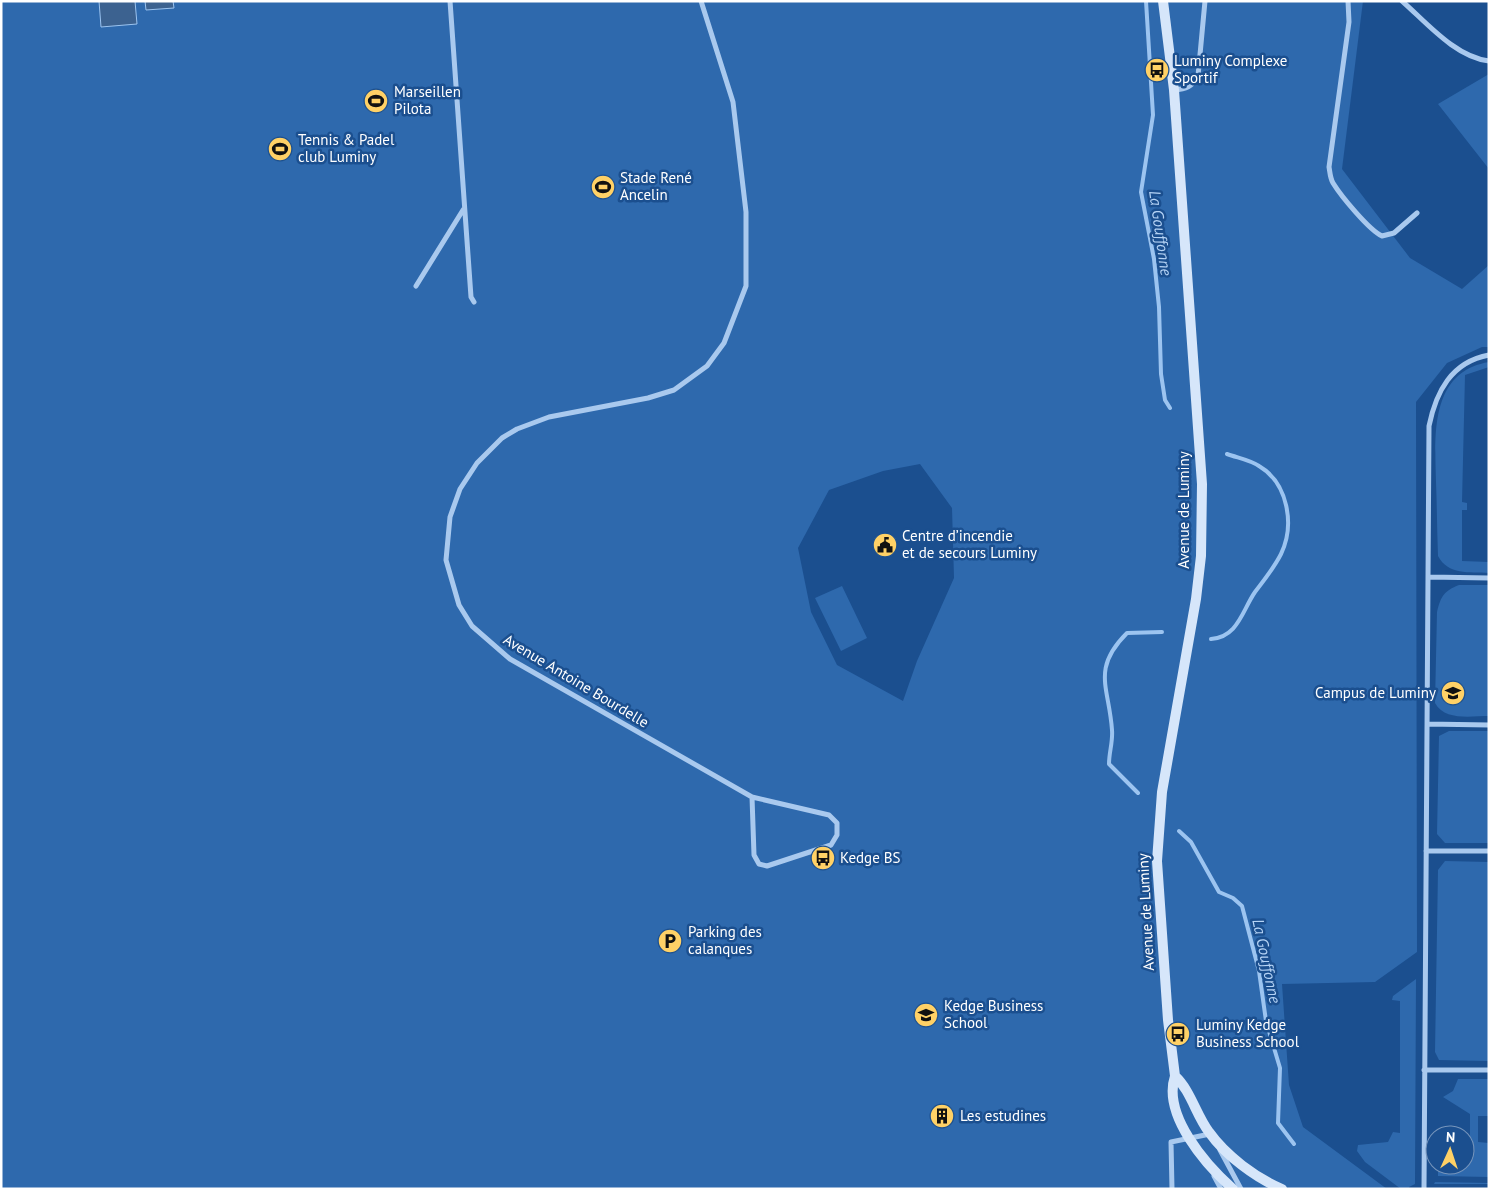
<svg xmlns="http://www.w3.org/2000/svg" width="1490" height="1190" viewBox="0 0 1490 1190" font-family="'PT Sans',sans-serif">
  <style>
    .green { fill: #2e69ad; fill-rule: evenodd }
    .water { fill: #3c6290; stroke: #9cc4f0 }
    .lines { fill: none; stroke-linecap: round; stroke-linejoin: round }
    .stream { stroke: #9cc4f0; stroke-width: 4 }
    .street { stroke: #a9c9ee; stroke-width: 5 }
    .secondary { stroke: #d6e6fa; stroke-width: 10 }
    .labels { text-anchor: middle; stroke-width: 5; stroke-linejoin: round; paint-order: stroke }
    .poi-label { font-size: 15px; fill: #fff; stroke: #1b4f8f; text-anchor: start }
    .street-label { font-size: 15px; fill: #fff; stroke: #1b4f8f }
    .water-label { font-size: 16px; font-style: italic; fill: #b5d3f5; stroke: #1b4f8f }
  </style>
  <rect width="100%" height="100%" fill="#1b4f8f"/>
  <path class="green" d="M 1,1 L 1363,1 L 1342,169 L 1410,258 L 1462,289 L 1489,265 L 1489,347 L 1482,347 L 1447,363 L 1416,402 L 1417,952 L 1375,982 L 1282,984 L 1289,1085 L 1303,1127 L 1387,1189 L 1,1189 ZM 920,464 L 952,508 L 954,578 L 917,661 L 903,701 L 837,665 L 811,612 L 798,548 L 829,490 L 883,471 Z
    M 1489,74 L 1489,169 L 1438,104 Z
    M 1489,362 L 1489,367 L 1465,375 L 1462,502 L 1467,503 L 1467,510 L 1462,510 L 1462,561 L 1489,562 L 1489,573 C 1469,572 1448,575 1438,556 C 1437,531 1437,507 1436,482 C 1435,437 1429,372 1489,362 Z
    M 1459,585 L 1489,585 L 1489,716 C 1470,716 1445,721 1435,703 L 1437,612 C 1441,596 1444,591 1459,585 Z
    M 842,586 L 867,638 L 841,651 L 815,598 Z
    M 1449,731 L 1489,731 L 1489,843 L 1445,843 L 1437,834 L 1439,736 Z
    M 1445,861 L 1489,862 L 1489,1061 L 1439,1060 L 1435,1052 L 1438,870 Z
    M 1416,979 L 1415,1184 L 1409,1187 L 1410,1189 L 1401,1189 L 1365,1162 L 1357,1151 L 1358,1145 L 1388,1142 L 1393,1132 L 1400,1133 L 1400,1001 L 1392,1000 L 1393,996 Z
    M 1458,1079 L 1489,1079 L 1489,1116 L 1478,1116 L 1478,1142 L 1489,1143 L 1489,1177 L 1438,1176 L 1438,1171 L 1448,1165 L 1465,1165 L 1465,1156 L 1470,1153 L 1470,1114 L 1443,1097 L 1453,1091 Z
    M 1435,1182 L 1489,1183 L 1489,1184 L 1434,1184 Z"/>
  <path class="water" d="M 99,1 L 135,1 L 137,24 L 101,27 Z
    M 145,1 L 173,1 L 174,8 L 146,10 Z"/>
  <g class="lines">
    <path class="stream" d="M 1146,1 L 1153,115 L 1141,192 L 1154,259 L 1159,307 L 1161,374 L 1165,400 L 1170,408
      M 1211,639 C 1238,637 1242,611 1255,592 C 1264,580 1274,568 1281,554 C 1295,525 1288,483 1259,466 C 1250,460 1238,458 1227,454
      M 1138,793 L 1109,764 C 1109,752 1113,742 1112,730 C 1109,687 1091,669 1127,633 L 1162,632
      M 1179,831 L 1191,842 L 1219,892 L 1233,898 L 1242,906 L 1259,971 L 1266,1021 L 1280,1068 L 1278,1123 L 1294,1144"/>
    <path class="street" d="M 450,1 L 471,297 L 474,302
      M 701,1 L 733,102 L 746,212 L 746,286 L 724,343 L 707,366 L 674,390 L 648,398 L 549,417 L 517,429 L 502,438 L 477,463 L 460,489 L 450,517 L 446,560 L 459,605 L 472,626 L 510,659 L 752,797 L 829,815 L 837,823 L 837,835 L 831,845 L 767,866 L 759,864 L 754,855 L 752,797
      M 1348,1 L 1349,22 L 1329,167 C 1330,172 1330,178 1333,183 C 1341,196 1369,230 1382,236 L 1394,233 L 1417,213
      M 1402,1 C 1426,22 1455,57 1489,61
      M 1174,90 C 1186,89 1192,87 1198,76 L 1205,1
      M 416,286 L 463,210
      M 1429,577 L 1489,578
      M 1427,724 L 1489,725
      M 1426,851 L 1489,851
      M 1424,1070 L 1489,1070
      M 1220,1150 L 1241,1189
      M 1214,1176 L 1221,1189
      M 1172,1189 L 1171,1142 L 1210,1134
      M 1424,1189 L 1429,426 C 1436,392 1451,362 1489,355"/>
    <path class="secondary" d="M 1163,1 L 1174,90 L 1202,484 L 1201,556 L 1196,599 L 1162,792 L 1157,861 L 1168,1020 L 1175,1076 C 1162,1115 1206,1165 1233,1189
      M 1175,1076 C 1191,1091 1196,1115 1209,1132 C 1226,1156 1256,1178 1282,1189"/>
  </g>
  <defs>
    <g id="bus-disc" transform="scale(1.25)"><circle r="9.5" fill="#ffd166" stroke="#1b4f8f"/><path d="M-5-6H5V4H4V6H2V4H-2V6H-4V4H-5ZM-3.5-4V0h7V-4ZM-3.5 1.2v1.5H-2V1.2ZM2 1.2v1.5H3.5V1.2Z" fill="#111"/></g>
    <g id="stadium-disc" transform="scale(1.25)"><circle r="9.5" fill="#ffd166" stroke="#1b4f8f"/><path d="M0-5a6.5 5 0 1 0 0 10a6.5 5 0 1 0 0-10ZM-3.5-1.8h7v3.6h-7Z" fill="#111"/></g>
    <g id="civic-disc" transform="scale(1.25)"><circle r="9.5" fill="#ffd166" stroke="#1b4f8f"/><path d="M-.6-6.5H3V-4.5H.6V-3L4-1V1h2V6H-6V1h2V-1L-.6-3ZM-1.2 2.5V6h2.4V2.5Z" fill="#111"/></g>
    <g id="university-disc" transform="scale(1.25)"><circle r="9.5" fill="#ffd166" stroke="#1b4f8f"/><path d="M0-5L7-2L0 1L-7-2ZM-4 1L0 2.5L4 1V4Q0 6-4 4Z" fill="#111"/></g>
    <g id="parking-disc" transform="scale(1.25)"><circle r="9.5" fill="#ffd166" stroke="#1b4f8f"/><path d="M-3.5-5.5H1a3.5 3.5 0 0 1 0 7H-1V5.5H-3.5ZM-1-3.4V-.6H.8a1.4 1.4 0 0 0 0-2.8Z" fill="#111"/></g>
    <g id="building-disc" transform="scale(1.25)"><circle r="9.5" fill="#ffd166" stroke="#1b4f8f"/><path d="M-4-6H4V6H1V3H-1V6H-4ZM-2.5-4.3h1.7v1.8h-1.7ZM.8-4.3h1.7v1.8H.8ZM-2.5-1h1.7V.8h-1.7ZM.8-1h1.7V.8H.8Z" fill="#111"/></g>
  </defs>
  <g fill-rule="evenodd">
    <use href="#bus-disc" x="1157" y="70"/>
    <use href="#stadium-disc" x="376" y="101"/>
    <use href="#stadium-disc" x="280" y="149"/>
    <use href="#stadium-disc" x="603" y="187"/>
    <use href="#civic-disc" x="885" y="545"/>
    <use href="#university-disc" x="1453" y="693"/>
    <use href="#bus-disc" x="823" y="858"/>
    <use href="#parking-disc" x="670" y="941"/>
    <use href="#university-disc" x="926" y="1015"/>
    <use href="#bus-disc" x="1178" y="1034"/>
    <use href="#building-disc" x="942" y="1116"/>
  </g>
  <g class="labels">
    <g class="poi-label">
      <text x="1174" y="66">Luminy Complexe<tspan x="1174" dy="17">Sportif</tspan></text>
      <text x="394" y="97">Marseillen<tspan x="394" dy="17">Pilota</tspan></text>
      <text x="298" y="145">Tennis &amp; Padel<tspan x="298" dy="17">club Luminy</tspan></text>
      <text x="620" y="183">Stade René<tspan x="620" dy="17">Ancelin</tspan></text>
      <text x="902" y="541">Centre d’incendie<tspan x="902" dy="17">et de secours Luminy</tspan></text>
      <text x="1436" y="698" text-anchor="end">Campus de Luminy</text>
      <text x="840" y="863">Kedge BS</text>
      <text x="688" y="937">Parking des<tspan x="688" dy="17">calanques</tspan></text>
      <text x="944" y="1011">Kedge Business<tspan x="944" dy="17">School</tspan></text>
      <text x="1196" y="1030">Luminy Kedge<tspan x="1196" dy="17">Business School</tspan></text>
      <text x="960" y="1121">Les estudines</text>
    </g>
    <g class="street-label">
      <text transform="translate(1184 510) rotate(-90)" y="5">Avenue de Luminy</text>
      <text transform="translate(576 681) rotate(31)" y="5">Avenue Antoine Bourdelle</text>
      <text transform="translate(1146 912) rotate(-93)" y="5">Avenue de Luminy</text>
    </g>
    <g class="water-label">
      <text transform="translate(1161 233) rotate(82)" y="6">La Gouffonne</text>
      <text transform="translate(1267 961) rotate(78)" y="6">La Gouffonne</text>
    </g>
  </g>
  <rect width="1490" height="1190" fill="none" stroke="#ffffff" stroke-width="5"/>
  <g transform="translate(1450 1150) rotate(3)"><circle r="24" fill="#1b4f8f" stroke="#7695bc"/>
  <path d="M0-4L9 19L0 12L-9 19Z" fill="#ffd166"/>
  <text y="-8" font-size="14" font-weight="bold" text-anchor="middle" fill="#ffffff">N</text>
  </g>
</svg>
